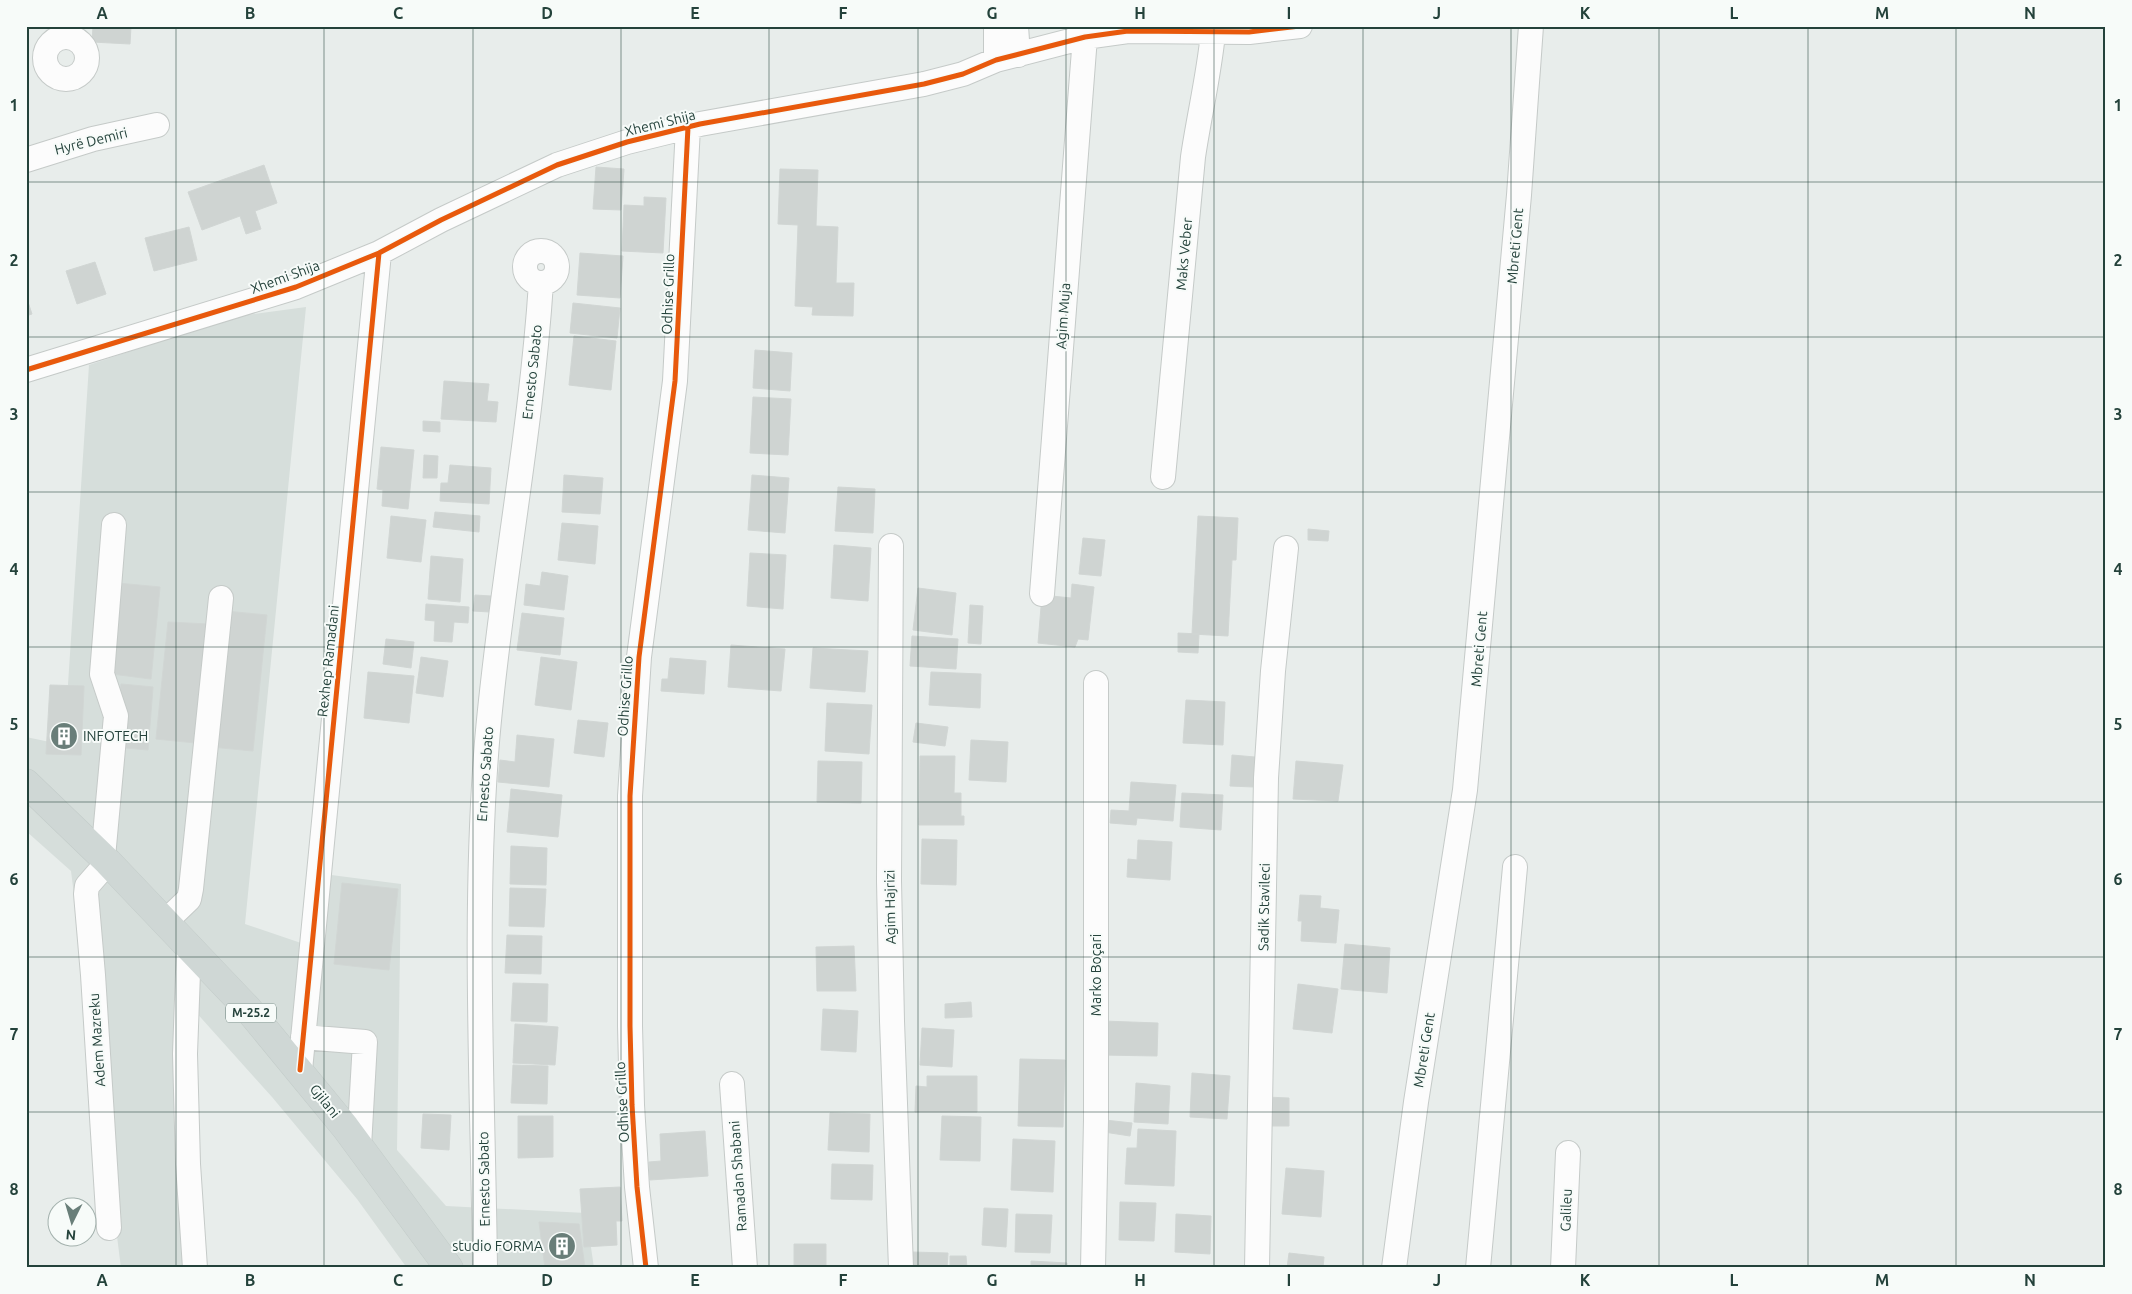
<svg xmlns="http://www.w3.org/2000/svg" width="2132" height="1294" viewBox="0 0 2132 1294" font-family="Ubuntu,sans-serif">
  <style>
    .built { fill: #d6dedb }
    .building { fill: #cfd4d2; stroke: #d1d6d4 }
    .lines { fill: none; stroke-linecap: round; stroke-linejoin: round }
    .minor-casing { stroke: #c5cac8; stroke-width: 26 }
    .major-casing { stroke: #c3ccc9; stroke-width: 29 }
    .minor { stroke: #fcfcfc; stroke-width: 24 }
    .major { stroke: #cfd7d5; stroke-width: 28 }
    .cycleway-casing { stroke: #f7fbf9; stroke-width: 8 }
    .cycleway { stroke: #e8590c; stroke-width: 5 }
    .grid { fill: none; stroke: #24423b; stroke-width: 1; stroke-opacity: 0.55 }
    .labels { text-anchor: middle; stroke-width: 4; stroke-linejoin: round; paint-order: stroke }
    .shield { fill: #f7fbf9; stroke: #637a74; stroke-width: 1 }
    .shield-label { font-size: 12px; font-weight: bold; fill: #24423b }
    .street-label { font-size: 14px; fill: #24423b; stroke: #f7fbf9 }
    .poi-label { font-size: 14px; fill: #24423b; stroke: #f7fbf9; text-anchor: start }
    .neatline { fill: none; stroke: #24423b; stroke-width: 2 }
    .grid-label { font-size: 16px; text-anchor: middle; font-weight: bold; fill: #24423b }
  </style>
  <rect width="100%" height="100%" fill="#e8edeb"/>
  <path class="built" d="M 306,307 L 245,924 L 301,943 L 308,872 L 401,884 L 397,1150 L 446,1206 L 586,1213 L 594,1268 L 407,1268 L 357,1199 L 272,1097 L 176,990 L 186,1268 L 121,1268 L 71,871 L 26,831 L 26,737 L 64,745 L 89,365 L 233,317 Z"/>
  <path class="building" d="M 93,26 L 131,26 L 130,44 L 92,42 Z
    M 264,165 L 277,203 L 255,211 L 261,229 L 246,234 L 240,216 L 202,230 L 188,192 Z
    M 596,167 L 624,169 L 621,210 L 593,209 Z
    M 780,169 L 818,170 L 816,226 L 838,227 L 836,283 L 854,283 L 853,316 L 812,315 L 813,307 L 795,306 L 798,225 L 778,224 Z
    M 644,197 L 666,198 L 663,253 L 622,251 L 624,205 L 644,206 Z
    M 189,227 L 197,260 L 154,271 L 145,238 Z
    M 580,253 L 623,256 L 620,298 L 577,295 Z
    M 95,262 L 106,294 L 77,304 L 66,271 Z
    M 26,296 L 32,314 L 26,316 Z
    M 573,303 L 620,308 L 617,338 L 570,333 Z
    M 574,336 L 616,341 L 611,390 L 569,385 Z
    M 755,350 L 792,353 L 790,391 L 753,388 Z
    M 444,381 L 489,384 L 487,401 L 498,402 L 496,422 L 441,419 Z
    M 753,397 L 791,399 L 788,455 L 750,453 Z
    M 423,421 L 440,422 L 440,432 L 423,431 Z
    M 381,447 L 414,450 L 408,509 L 382,506 L 383,490 L 377,489 Z
    M 424,455 L 438,456 L 437,478 L 423,478 Z
    M 450,465 L 491,468 L 489,504 L 440,501 L 441,483 L 448,483 Z
    M 564,475 L 603,478 L 600,514 L 562,512 Z
    M 752,475 L 789,478 L 785,533 L 748,530 Z
    M 838,487 L 875,489 L 873,533 L 835,531 Z
    M 435,512 L 480,516 L 479,532 L 433,527 Z
    M 391,516 L 426,520 L 421,562 L 387,558 Z
    M 1198,516 L 1238,518 L 1236,560 L 1232,560 L 1228,636 L 1192,634 Z
    M 562,523 L 598,526 L 595,564 L 558,560 Z
    M 1308,529 L 1329,531 L 1328,541 L 1308,540 Z
    M 1083,538 L 1105,540 L 1101,576 L 1079,574 Z
    M 834,545 L 871,548 L 868,601 L 831,598 Z
    M 750,553 L 786,555 L 783,609 L 747,606 Z
    M 431,556 L 463,559 L 460,602 L 428,599 Z
    M 542,572 L 568,576 L 564,610 L 524,605 L 526,584 L 540,586 Z
    M 117,583 L 160,587 L 151,679 L 112,674 Z
    M 1072,584 L 1094,587 L 1088,640 L 1078,639 L 1075,647 L 1038,643 L 1042,595 L 1071,598 Z
    M 918,588 L 956,593 L 952,635 L 913,630 Z
    M 475,595 L 491,596 L 490,612 L 473,611 Z
    M 426,604 L 469,607 L 468,623 L 454,622 L 452,642 L 434,641 L 435,621 L 425,620 Z
    M 970,605 L 983,606 L 981,644 L 968,643 Z
    M 226,611 L 267,615 L 253,751 L 212,747 Z
    M 522,613 L 564,618 L 560,655 L 517,650 Z
    M 168,622 L 207,624 L 196,743 L 156,739 Z
    M 1178,633 L 1199,634 L 1198,653 L 1178,652 Z
    M 912,636 L 958,639 L 956,669 L 910,666 Z
    M 386,639 L 414,642 L 411,668 L 383,664 Z
    M 731,645 L 785,649 L 781,691 L 728,687 Z
    M 813,648 L 868,651 L 865,692 L 810,688 Z
    M 421,657 L 448,661 L 443,697 L 416,693 Z
    M 541,657 L 577,662 L 571,710 L 535,705 Z
    M 670,658 L 706,661 L 704,694 L 661,691 L 662,679 L 668,679 Z
    M 368,672 L 414,676 L 409,723 L 364,718 Z
    M 931,672 L 981,674 L 980,708 L 929,705 Z
    M 121,684 L 153,687 L 148,750 L 116,747 Z
    M 50,685 L 84,686 L 81,755 L 46,754 Z
    M 1186,700 L 1225,702 L 1223,745 L 1183,743 Z
    M 827,703 L 872,705 L 869,754 L 825,751 Z
    M 578,720 L 608,723 L 604,757 L 574,753 Z
    M 916,723 L 948,727 L 945,746 L 913,742 Z
    M 517,735 L 554,739 L 549,787 L 498,782 L 500,760 L 515,762 Z
    M 971,740 L 1008,742 L 1006,782 L 969,780 Z
    M 1232,755 L 1255,757 L 1254,787 L 1230,786 Z
    M 920,756 L 955,756 L 954,793 L 961,793 L 961,816 L 964,816 L 964,825 L 919,825 Z
    M 818,761 L 862,762 L 861,803 L 817,802 Z
    M 1296,761 L 1343,765 L 1338,801 L 1293,799 Z
    M 1131,782 L 1176,785 L 1173,821 L 1137,818 L 1136,825 L 1110,823 L 1111,810 L 1129,811 Z
    M 511,789 L 562,795 L 558,837 L 507,832 Z
    M 1182,793 L 1223,795 L 1221,830 L 1180,827 Z
    M 922,839 L 957,840 L 956,885 L 921,884 Z
    M 1138,840 L 1172,842 L 1170,880 L 1127,877 L 1128,859 L 1137,860 Z
    M 511,846 L 547,848 L 546,885 L 510,884 Z
    M 342,883 L 398,889 L 389,970 L 334,964 Z
    M 510,888 L 546,889 L 544,927 L 509,926 Z
    M 1300,895 L 1321,896 L 1320,908 L 1339,910 L 1336,943 L 1301,941 L 1302,921 L 1298,921 Z
    M 507,935 L 542,936 L 541,974 L 505,973 Z
    M 1345,944 L 1390,948 L 1387,993 L 1341,989 Z
    M 854,946 L 856,991 L 817,991 L 816,947 Z
    M 513,983 L 548,984 L 547,1022 L 511,1021 Z
    M 1298,984 L 1338,989 L 1332,1033 L 1293,1029 Z
    M 971,1002 L 972,1017 L 945,1018 L 945,1004 Z
    M 823,1009 L 858,1011 L 856,1052 L 821,1050 Z
    M 1103,1021 L 1158,1023 L 1157,1056 L 1102,1055 Z
    M 515,1024 L 558,1027 L 555,1065 L 513,1063 Z
    M 922,1028 L 954,1030 L 952,1067 L 920,1065 Z
    M 1020,1059 L 1065,1060 L 1063,1127 L 1018,1126 Z
    M 513,1065 L 548,1066 L 547,1104 L 511,1103 Z
    M 1192,1073 L 1230,1076 L 1227,1119 L 1190,1117 Z
    M 927,1076 L 977,1076 L 977,1112 L 915,1112 L 916,1086 L 927,1087 Z
    M 1136,1083 L 1170,1086 L 1168,1124 L 1134,1122 Z
    M 1266,1097 L 1289,1098 L 1289,1126 L 1266,1126 Z
    M 830,1113 L 870,1114 L 869,1152 L 828,1150 Z
    M 423,1114 L 451,1115 L 449,1150 L 421,1148 Z
    M 518,1116 L 553,1116 L 553,1157 L 518,1158 Z
    M 942,1116 L 981,1117 L 980,1161 L 940,1160 Z
    M 1105,1120 L 1132,1123 L 1130,1136 L 1104,1132 Z
    M 1138,1129 L 1176,1131 L 1174,1186 L 1125,1184 L 1127,1148 L 1137,1148 Z
    M 705,1131 L 708,1176 L 650,1180 L 649,1162 L 661,1161 L 660,1134 Z
    M 1013,1139 L 1055,1141 L 1053,1192 L 1011,1190 Z
    M 832,1164 L 873,1165 L 872,1200 L 831,1199 Z
    M 1286,1168 L 1324,1171 L 1321,1217 L 1282,1214 Z
    M 620,1187 L 622,1221 L 616,1221 L 617,1245 L 584,1247 L 580,1189 Z
    M 1120,1202 L 1156,1203 L 1154,1241 L 1119,1240 Z
    M 984,1208 L 1008,1209 L 1006,1247 L 982,1245 Z
    M 1016,1214 L 1052,1215 L 1050,1253 L 1015,1252 Z
    M 1176,1214 L 1211,1216 L 1210,1254 L 1175,1252 Z
    M 539,1222 L 579,1224 L 585,1268 L 545,1268 Z
    M 794,1244 L 826,1244 L 826,1268 L 794,1268 Z
    M 912,1252 L 948,1253 L 947,1268 L 912,1268 Z
    M 1289,1253 L 1324,1257 L 1323,1268 L 1287,1268 Z
    M 950,1256 L 966,1256 L 967,1268 L 950,1268 Z
    M 1031,1261 L 1067,1263 L 1067,1268 L 1031,1268 Z"/>
  <g class="lines">
    <g class="minor-casing">
      <path id="minor" d="M 996,26 L 996,60
        M 1016,26 L 1018,55
        M45 58a21 21 0 1 1 42 0a21 21 0 1 1-42 0Z
        M 26,160 L 93,139 L 157,125
        M525 267a16 16 0 1 1 32 0a16 16 0 1 1-32 0Z
        M 26,370 L 296,287 L 379,253 L 441,220 L 557,165 L 627,142 L 700,124 L 924,84 L 963,74 L 996,60 L 1085,37 L 1128,31 L 1249,32 L 1300,26
        M 1163,477 L 1193,157 C 1199,116 1209,75 1213,33
        M 891,546 L 889,881 L 892,1021 L 901,1268
        M 1042,594 L 1085,37
        M 103,857 L 116,716 L 102,674 L 114,525
        M 108,862 L 87,886 L 86,894 L 93,975 L 109,1228
        M 166,921 L 189,899 L 191,889 L 221,598
        M 189,945 L 185,1054 L 188,1164 L 195,1268
        M 303,1037 L 365,1042 L 359,1146
        M 300,1070 L 379,253
        M 732,1084 L 745,1268
        M 485,1268 C 483,1093 473,917 487,742 C 500,588 531,437 541,283
        M 646,1268 L 637,1187 L 632,1105 L 630,1026 L 630,796 L 639,657 L 675,381 L 688,127
        M 1093,1268 L 1096,1120 L 1096,683
        M 1257,1268 L 1266,778 L 1273,671 L 1286,548
        M 1394,1268 L 1416,1102 L 1465,790 L 1519,195 L 1531,26
        M 1478,1268 L 1515,867
        M 1563,1268 L 1568,1153"/>
    </g>
    <g class="major-casing">
      <path id="major" d="M 26,783 L 108,862 L 248,1009 L 345,1127 L 449,1268"/>
    </g>
    <use href="#minor" class="minor"/>
    <use href="#major" class="major"/>
    <g class="cycleway-casing">
      <path id="cycleway" d="M 26,370 L 296,287 L 379,253 L 441,220 L 557,165 L 627,142 L 700,124 L 924,84 L 963,74 L 996,60 L 1085,37 L 1128,31 L 1249,32 L 1300,26
        M 300,1070 L 379,253
        M 646,1268 L 637,1187 L 632,1105 L 630,1026 L 630,796 L 639,657 L 675,381 L 688,127"/>
    </g>
    <use href="#cycleway" class="cycleway"/>
  </g>
  <path class="grid" d="M 176,26 L 176,1268M 324,26 L 324,1268M 473,26 L 473,1268M 621,26 L 621,1268M 769,26 L 769,1268M 918,26 L 918,1268M 1066,26 L 1066,1268M 1214,26 L 1214,1268M 1363,26 L 1363,1268M 1511,26 L 1511,1268M 1659,26 L 1659,1268M 1808,26 L 1808,1268M 1956,26 L 1956,1268M 26,182 L 2106,182M 26,337 L 2106,337M 26,492 L 2106,492M 26,647 L 2106,647M 26,802 L 2106,802M 26,957 L 2106,957M 26,1112 L 2106,1112"/>
  <defs>
    <g id="building-disc" transform="scale(1.4375)"><circle r="9.5" fill="#697e79" stroke="#f7fbf9"/><path d="M-4-6H4V6H1V3H-1V6H-4ZM-2.5-4.3h1.7v1.8h-1.7ZM.8-4.3h1.7v1.8H.8ZM-2.5-1h1.7V.8h-1.7ZM.8-1h1.7V.8H.8Z" fill="#fff"/></g>
  </defs>
  <g fill-rule="evenodd">
    <use href="#building-disc" x="64" y="736"/>
    <use href="#building-disc" x="562" y="1246"/>
  </g>
  <g class="labels">
    <rect class="shield" x="226" y="1003.5" width="50" height="19" rx="4"/>
    <g class="shield-label">
      <text x="251" y="1017">M-25.2</text>
    </g>
    <g class="street-label">
      <text transform="translate(660 123) rotate(-14)" y="5">Xhemi Shija</text>
      <text transform="translate(91 141) rotate(-14)" y="5">Hyrë Demiri</text>
      <text transform="translate(1515 246) rotate(-85)" y="5">Mbreti Gent</text>
      <text transform="translate(1184 254) rotate(-85)" y="5">Maks Veber</text>
      <text transform="translate(285 277) rotate(-20)" y="5">Xhemi Shija</text>
      <text transform="translate(668 294) rotate(-88)" y="5">Odhise Grillo</text>
      <text transform="translate(1063 316) rotate(-86)" y="5">Agim Muja</text>
      <text transform="translate(532 372) rotate(-84)" y="5">Ernesto Sabato</text>
      <text transform="translate(1479 649) rotate(-85)" y="5">Mbreti Gent</text>
      <text transform="translate(328 661) rotate(-84)" y="5">Rexhep Ramadani</text>
      <text transform="translate(625 696) rotate(-86)" y="5">Odhise Grillo</text>
      <text transform="translate(485 774) rotate(-86)" y="5">Ernesto Sabato</text>
      <text transform="translate(890 907) rotate(-91)" y="5">Agim Hajrizi</text>
      <text transform="translate(1264 907) rotate(-89)" y="5">Sadik Stavileci</text>
      <text transform="translate(1096 975) rotate(-90)" y="5">Marko Boçari</text>
      <text transform="translate(97 1040) rotate(-94)" y="5">Adem Mazreku</text>
      <text transform="translate(1424 1050) rotate(-81)" y="5">Mbreti Gent</text>
      <text transform="translate(325 1101) rotate(51)" y="5">Gjilani</text>
      <text transform="translate(622 1102) rotate(-93)" y="5">Odhise Grillo</text>
      <text transform="translate(738 1176) rotate(-94)" y="5">Ramadan Shabani</text>
      <text transform="translate(484 1179) rotate(-91)" y="5">Ernesto Sabato</text>
      <text transform="translate(1566 1210) rotate(-88)" y="5">Galileu</text>
    </g>
    <g class="poi-label">
      <text x="83" y="741">INFOTECH</text>
      <text x="543" y="1251" text-anchor="end">studio FORMA</text>
    </g>
  </g>
  <rect width="2132" height="1294" fill="none" stroke="#f7fbf9" stroke-width="55"/>
  <g transform="translate(72 1222) rotate(185)"><circle r="24" fill="#f7fbf9" stroke="#a3b1ad"/>
  <path d="M0-4L9 19L0 12L-9 19Z" fill="#697e79"/>
  <text y="-8" font-size="14" font-weight="bold" text-anchor="middle" fill="#24423b">N</text>
  </g>
  <rect x="28" y="28" width="2076" height="1238" class="neatline"/>
  <g class="grid-label">
    <text x="102" y="19">A</text>
    <text x="250" y="19">B</text>
    <text x="398" y="19">C</text>
    <text x="547" y="19">D</text>
    <text x="695" y="19">E</text>
    <text x="843" y="19">F</text>
    <text x="992" y="19">G</text>
    <text x="1140" y="19">H</text>
    <text x="1289" y="19">I</text>
    <text x="1437" y="19">J</text>
    <text x="1585" y="19">K</text>
    <text x="1734" y="19">L</text>
    <text x="1882" y="19">M</text>
    <text x="2030" y="19">N</text>
    <text x="14" y="111">1</text>
    <text x="2118" y="111">1</text>
    <text x="14" y="266">2</text>
    <text x="2118" y="266">2</text>
    <text x="14" y="420">3</text>
    <text x="2118" y="420">3</text>
    <text x="14" y="575">4</text>
    <text x="2118" y="575">4</text>
    <text x="14" y="730">5</text>
    <text x="2118" y="730">5</text>
    <text x="14" y="885">6</text>
    <text x="2118" y="885">6</text>
    <text x="14" y="1040">7</text>
    <text x="2118" y="1040">7</text>
    <text x="14" y="1195">8</text>
    <text x="2118" y="1195">8</text>
    <text x="102" y="1286">A</text>
    <text x="250" y="1286">B</text>
    <text x="398" y="1286">C</text>
    <text x="547" y="1286">D</text>
    <text x="695" y="1286">E</text>
    <text x="843" y="1286">F</text>
    <text x="992" y="1286">G</text>
    <text x="1140" y="1286">H</text>
    <text x="1289" y="1286">I</text>
    <text x="1437" y="1286">J</text>
    <text x="1585" y="1286">K</text>
    <text x="1734" y="1286">L</text>
    <text x="1882" y="1286">M</text>
    <text x="2030" y="1286">N</text>
  </g>
</svg>
